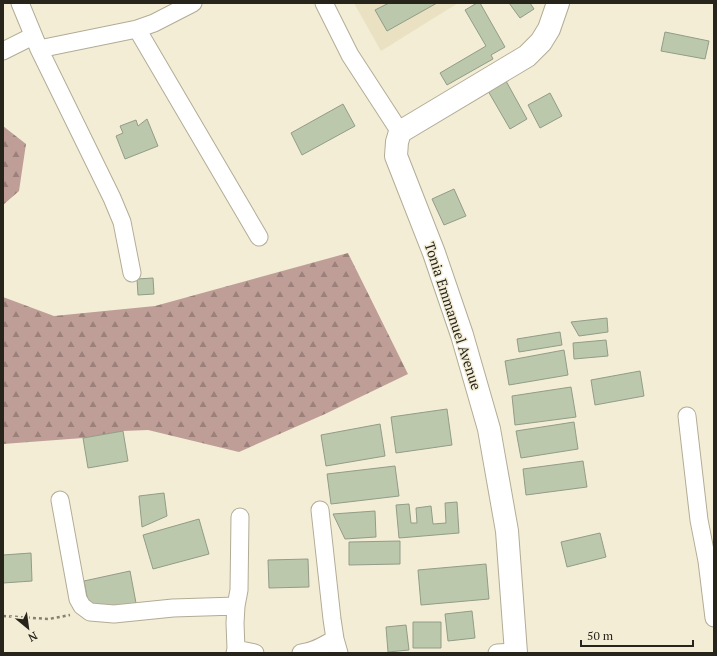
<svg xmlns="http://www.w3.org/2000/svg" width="717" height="656" viewBox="0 0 717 656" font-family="'PT Serif',serif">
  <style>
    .built { fill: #e9e1c2 }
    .forest { fill: url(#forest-firs) }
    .building { fill: #bbc8ac; stroke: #929c87 }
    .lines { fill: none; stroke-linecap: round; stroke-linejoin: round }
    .minor-casing { stroke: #b2ac96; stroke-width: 19 }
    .tertiary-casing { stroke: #b2ac96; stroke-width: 24 }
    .path { stroke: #858172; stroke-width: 2.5; stroke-dasharray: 3 3; stroke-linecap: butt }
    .minor { stroke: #fff; stroke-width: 17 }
    .tertiary { stroke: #fff; stroke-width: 22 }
    .labels { text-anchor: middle; stroke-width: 3; stroke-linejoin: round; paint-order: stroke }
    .street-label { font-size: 14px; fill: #26241b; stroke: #f3edd6 }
  </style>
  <defs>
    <pattern id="forest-firs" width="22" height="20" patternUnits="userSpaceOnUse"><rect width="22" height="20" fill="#bf9e97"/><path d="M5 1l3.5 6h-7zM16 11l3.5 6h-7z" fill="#9b817a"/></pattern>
  </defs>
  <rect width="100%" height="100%" fill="#f3edd6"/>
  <path class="built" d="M 354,3 L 458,3 L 381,51 Z"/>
  <path class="forest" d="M 3,126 L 26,144 L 19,191 L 3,205 Z
    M 348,253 L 408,374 L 325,414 L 239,452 L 148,430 L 123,431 L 83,438 L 3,444 L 3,297 L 54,316 L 155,306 Z"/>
  <path class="building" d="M 389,3 L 437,3 L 387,31 L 375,10 Z
    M 477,3 L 480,3 L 505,47 L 491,55 L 493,59 L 447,85 L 440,73 L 486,46 L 465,10 Z
    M 509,3 L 530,3 L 534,9 L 520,18 Z
    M 665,32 L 709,41 L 705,59 L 661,51 Z
    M 506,81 L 527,119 L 510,129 L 488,91 Z
    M 550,93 L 562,116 L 540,128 L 528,105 Z
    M 343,104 L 355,126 L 302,155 L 291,133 Z
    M 147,119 L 158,146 L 125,159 L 116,136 L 123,133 L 120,126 L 136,120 L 138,126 Z
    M 454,189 L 466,216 L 444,225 L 432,199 Z
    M 153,278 L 154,294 L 138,295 L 137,279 Z
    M 607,318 L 608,332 L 579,336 L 571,322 Z
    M 560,332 L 562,345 L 519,352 L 517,339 Z
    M 606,340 L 608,356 L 574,359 L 573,343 Z
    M 564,350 L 568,375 L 509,385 L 505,361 Z
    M 640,371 L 644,396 L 595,405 L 591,380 Z
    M 571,387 L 576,417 L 515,425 L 512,396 Z
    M 447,409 L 452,445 L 396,453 L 391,417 Z
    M 574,422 L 578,449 L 521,458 L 516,431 Z
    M 380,424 L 385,456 L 326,466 L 321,435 Z
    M 123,431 L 128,461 L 88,468 L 83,438 Z
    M 583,461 L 587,487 L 526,495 L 523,469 Z
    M 395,466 L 399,496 L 331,504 L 327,474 Z
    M 164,493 L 167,516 L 142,527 L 139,496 Z
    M 457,502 L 459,533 L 399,538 L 396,505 L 409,504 L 411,523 L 417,523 L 416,508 L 431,506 L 433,524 L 446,523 L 445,503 Z
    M 375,511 L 376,537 L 345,539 L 333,514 Z
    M 199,519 L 209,554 L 153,569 L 143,535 Z
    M 600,533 L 606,557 L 567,567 L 561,542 Z
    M 400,541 L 400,564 L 349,565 L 349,542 Z
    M 31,553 L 32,581 L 3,583 L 3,555 Z
    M 308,559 L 309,587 L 269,588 L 268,560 Z
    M 486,564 L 489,599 L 421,605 L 418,570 Z
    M 130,571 L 136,603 L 90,612 L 84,581 Z
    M 472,611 L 475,638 L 448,641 L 445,614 Z
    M 413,622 L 441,622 L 441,648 L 413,648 Z
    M 406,625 L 409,650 L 388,652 L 386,627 Z"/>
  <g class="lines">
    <g class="minor-casing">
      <path id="minor" d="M 20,3 L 39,49 L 112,198 L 122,222 L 132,273
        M 324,3 L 350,55 L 400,132
        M 137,29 L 259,237
        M 39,49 L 137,29 L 154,23 L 193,3
        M 3,51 L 33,36
        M 687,416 L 699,520 L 707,561 L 714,618
        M 60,500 L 78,599 L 82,606 L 90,612 L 114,614 L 173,608 L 236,606
        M 320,510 L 332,619 L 335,639 L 339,653
        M 236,649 L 255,653
        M 235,653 L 236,649 L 235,623 L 236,606 L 239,590 L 240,517
        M 301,653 C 314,652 324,645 335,639
        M 497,653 L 516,652"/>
    </g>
    <g class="tertiary-casing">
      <path id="tertiary" d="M 516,653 L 507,531 L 489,429 L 462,335 L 434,253 L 396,156 L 397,142 L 400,132 L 527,56 L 541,42 L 549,29 L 558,3"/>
    </g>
    <path class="path" d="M 3,616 L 49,619 L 70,615"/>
    <use href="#minor" class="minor"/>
    <use href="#tertiary" class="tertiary"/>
  </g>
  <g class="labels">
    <g class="street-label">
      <text transform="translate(453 316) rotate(72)" y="5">Tonia Emmanuel Avenue</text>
    </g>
  </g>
  <rect width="717" height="656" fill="none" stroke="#26241b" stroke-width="8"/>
  <g transform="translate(28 628) rotate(151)" stroke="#f3edd6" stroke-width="3" paint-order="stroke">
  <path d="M0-3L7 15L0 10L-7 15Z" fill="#26241b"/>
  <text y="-6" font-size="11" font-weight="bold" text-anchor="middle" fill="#26241b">N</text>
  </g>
  <path d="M581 640v6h112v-6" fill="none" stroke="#26241b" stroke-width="2"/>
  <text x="587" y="640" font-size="12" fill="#26241b" stroke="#f3edd6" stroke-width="3" paint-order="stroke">50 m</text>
</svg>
